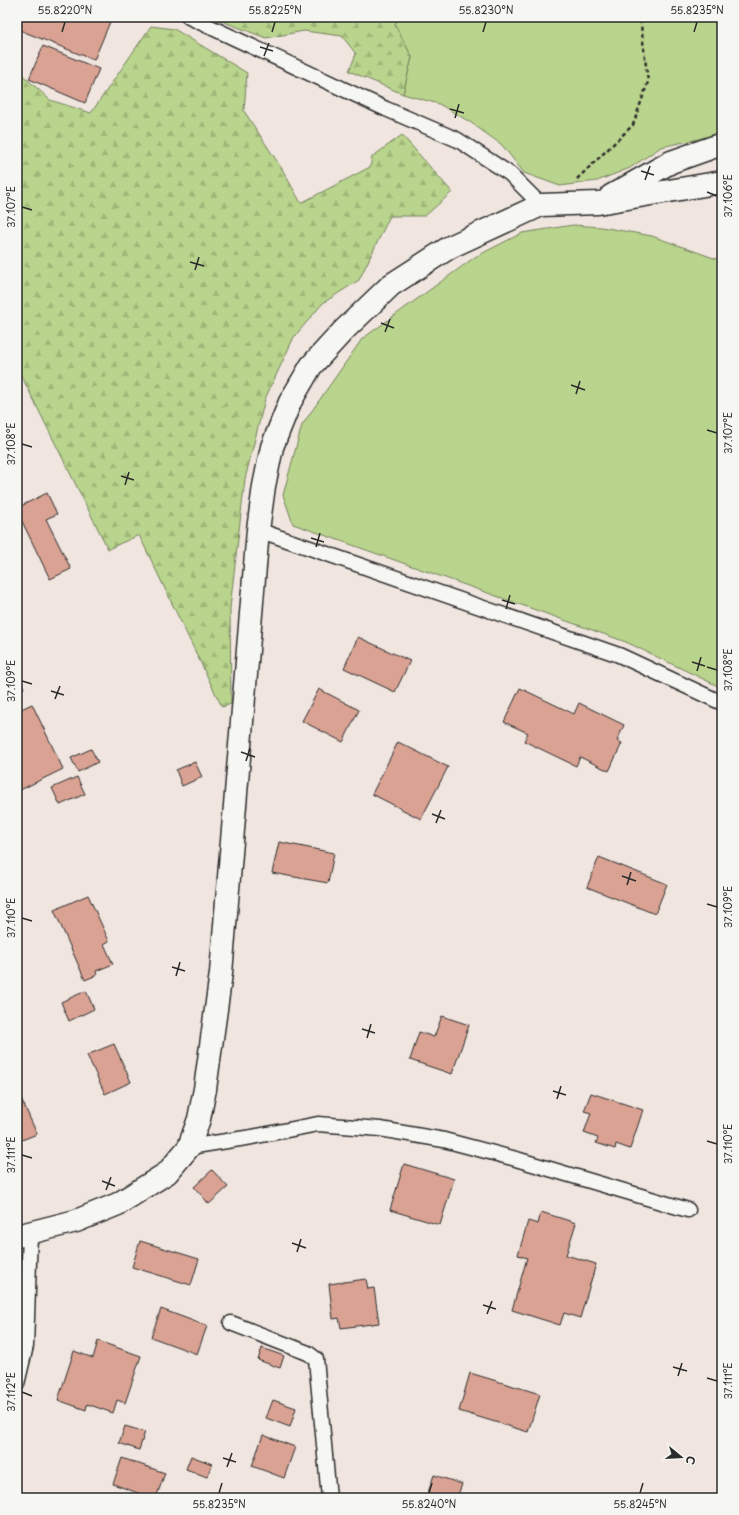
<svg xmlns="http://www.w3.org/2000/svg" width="739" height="1515" viewBox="0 0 739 1515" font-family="'Playpen Sans',sans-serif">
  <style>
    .green { fill: #b9d48c; stroke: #72805c }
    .forest { fill: url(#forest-firs); stroke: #72805c }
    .building { fill: #daa293; stroke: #2b2b2b }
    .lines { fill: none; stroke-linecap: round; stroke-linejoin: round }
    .lane-casing { stroke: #2b2b2b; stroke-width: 17 }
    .street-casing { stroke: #2b2b2b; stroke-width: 25 }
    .path { stroke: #2b2b2b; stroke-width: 2.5; stroke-dasharray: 4 3; stroke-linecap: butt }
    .lane { stroke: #f6f6f2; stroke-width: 14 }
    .street { stroke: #f6f6f2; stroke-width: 22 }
    .ticks { fill: none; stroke: #2b2b2b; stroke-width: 1.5 }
    .neatline { fill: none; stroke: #2b2b2b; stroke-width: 1.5 }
    .ticks-label { font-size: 10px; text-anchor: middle; fill: #2b2b2b }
  </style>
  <defs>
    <pattern id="forest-firs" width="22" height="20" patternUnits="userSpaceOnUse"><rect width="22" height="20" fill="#b9d48c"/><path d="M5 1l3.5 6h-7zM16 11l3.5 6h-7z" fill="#9fb679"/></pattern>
  </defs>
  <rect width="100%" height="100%" fill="#f0e5df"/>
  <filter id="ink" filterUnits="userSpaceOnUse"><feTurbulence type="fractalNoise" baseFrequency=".025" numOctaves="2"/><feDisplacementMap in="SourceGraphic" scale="8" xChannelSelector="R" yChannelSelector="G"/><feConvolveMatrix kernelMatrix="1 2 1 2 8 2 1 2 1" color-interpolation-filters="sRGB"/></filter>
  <g filter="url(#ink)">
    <path class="green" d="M 397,17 L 717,17 L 722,49 L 722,134 L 661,147 L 630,168 L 597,181 L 560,186 L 524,173 L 502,145 L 470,122 L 439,104 L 403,94 L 412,57 L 395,25 Z
      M 573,225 L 601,227 L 652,236 L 722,261 L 722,688 L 626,642 L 293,524 L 283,495 L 302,425 L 362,339 L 475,257 L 522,233 Z"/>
    <path class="forest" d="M 211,17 L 397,17 L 395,25 L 412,57 L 403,94 L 349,71 L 356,54 L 342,36 L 304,31 L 266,38 Z
      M 151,26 L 174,29 L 247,73 L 244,111 L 282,169 L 301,203 L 370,167 L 372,157 L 402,135 L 452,192 L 425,216 L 390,216 L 359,280 L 323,303 L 294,337 L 265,399 L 245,479 L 230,608 L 231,704 L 222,707 L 139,535 L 108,549 L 17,367 L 17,70 L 50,100 L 91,113 Z"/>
    <path class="building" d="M 17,17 L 112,17 L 94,60 L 17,29 Z
      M 43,46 L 99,69 L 85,103 L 29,79 Z
      M 47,493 L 57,514 L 46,519 L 71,569 L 50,579 L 17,511 L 17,508 Z
      M 358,637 L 410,661 L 395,692 L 344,668 Z
      M 17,673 L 24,688 L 17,692 Z
      M 520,688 L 574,714 L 579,703 L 624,725 L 617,741 L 622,743 L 609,771 L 580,757 L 576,766 L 524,741 L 528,733 L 504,722 Z
      M 319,689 L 359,710 L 343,742 L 302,721 Z
      M 32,704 L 63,769 L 18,791 L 17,711 Z
      M 398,742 L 448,767 L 421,819 L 372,794 Z
      M 91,749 L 98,762 L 78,772 L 71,758 Z
      M 195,762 L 202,777 L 182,786 L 176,770 Z
      M 77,777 L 85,794 L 60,805 L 52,788 Z
      M 279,842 L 334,853 L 328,883 L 272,873 Z
      M 599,857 L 667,884 L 655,914 L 587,887 Z
      M 88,895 L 109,941 L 104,944 L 113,964 L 96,971 L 97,975 L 85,980 L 54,910 Z
      M 86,991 L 94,1009 L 69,1021 L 61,1002 Z
      M 442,1016 L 469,1025 L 452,1074 L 410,1060 L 419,1032 L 434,1037 Z
      M 114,1044 L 131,1082 L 105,1094 L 87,1055 Z
      M 17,1089 L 37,1134 L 17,1142 Z
      M 591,1093 L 643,1110 L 630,1149 L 616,1144 L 615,1149 L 596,1143 L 598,1138 L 584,1133 L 591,1113 L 584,1111 Z
      M 404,1164 L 454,1179 L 440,1225 L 390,1210 Z
      M 212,1170 L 228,1187 L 209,1204 L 194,1187 Z
      M 541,1212 L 576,1223 L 566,1255 L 596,1264 L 580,1318 L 564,1313 L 560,1325 L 512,1310 L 527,1258 L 518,1255 L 528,1221 L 538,1224 Z
      M 140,1241 L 199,1259 L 191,1285 L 132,1267 Z
      M 366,1279 L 368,1289 L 374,1288 L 379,1323 L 341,1328 L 339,1318 L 333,1319 L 329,1284 Z
      M 161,1309 L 207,1326 L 197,1354 L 151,1337 Z
      M 98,1341 L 141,1356 L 125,1403 L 117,1400 L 113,1413 L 87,1404 L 86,1410 L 58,1400 L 74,1351 L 93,1358 Z
      M 262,1348 L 284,1356 L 280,1368 L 258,1360 Z
      M 470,1373 L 540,1394 L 528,1432 L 459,1411 Z
      M 273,1400 L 296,1408 L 290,1427 L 266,1418 Z
      M 125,1426 L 145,1432 L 139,1450 L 119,1443 Z
      M 263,1435 L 295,1447 L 284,1478 L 252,1466 Z
      M 191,1456 L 212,1464 L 207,1477 L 186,1469 Z
      M 122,1458 L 165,1473 L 156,1498 L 152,1498 L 113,1484 Z
      M 434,1475 L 462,1484 L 457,1498 L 436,1498 L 427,1495 Z"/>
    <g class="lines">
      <g class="lane-casing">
        <path id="lane" d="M 189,17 L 386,109 L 458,140 L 510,174 L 541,205
          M 258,530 L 619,655 L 722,703
          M 189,1147 L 252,1137 L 318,1124 L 380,1129 L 444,1140 L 516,1159 L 688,1210
          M 231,1323 L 308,1353 L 316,1359 L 329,1498
          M 17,1384 L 26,1346 L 30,1233"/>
      </g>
      <g class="street-casing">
        <path id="street" d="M 611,196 L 671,162 L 722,144
          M 17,1236 L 76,1221 L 118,1204 L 167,1173 L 189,1147 L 199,1119 L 205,1089 L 221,973 L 258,530 L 264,486 L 272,447 L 290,402 L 311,366 L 344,330 L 391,285 L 450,247 L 541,205 L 598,203 L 722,182"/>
      </g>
      <path class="path" d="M 577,179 L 633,125 L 648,82 L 640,17"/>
      <use href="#lane" class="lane"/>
      <use href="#street" class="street"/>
    </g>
  </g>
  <path class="ticks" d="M 62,32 L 65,22M 272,32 L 275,22M 483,32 L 486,22M 694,32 L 697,22M 260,47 L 273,51M 264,56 L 269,43M 450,109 L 464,113M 455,118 L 459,104M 641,171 L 654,175M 645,180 L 650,166M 707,192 L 717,196M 22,207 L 32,210M 190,262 L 204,266M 195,270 L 199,257M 381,323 L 394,328M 385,332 L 390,319M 571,385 L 585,390M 576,394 L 580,381M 707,430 L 717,433M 22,444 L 32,447M 121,476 L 134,480M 125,485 L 129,472M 311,538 L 324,542M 316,547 L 320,533M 502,600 L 515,604M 506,609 L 510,595M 692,662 L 705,666M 707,667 L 717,670M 697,671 L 701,657M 22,681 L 32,684M 51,691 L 64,695M 55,699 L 60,686M 241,752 L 255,757M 246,761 L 250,748M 432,814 L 445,819M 436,823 L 441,810M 622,876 L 636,881M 627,885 L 631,872M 707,904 L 717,907M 22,918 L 32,921M 172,967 L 185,971M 176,976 L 180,962M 362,1029 L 375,1033M 367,1038 L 371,1024M 553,1091 L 566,1095M 557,1099 L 561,1086M 707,1141 L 717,1144M 22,1155 L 32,1158M 102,1181 L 115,1186M 106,1190 L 111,1177M 292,1243 L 306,1248M 297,1252 L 301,1239M 483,1305 L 496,1309M 487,1314 L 492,1301M 673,1367 L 687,1371M 678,1376 L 682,1363M 707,1378 L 717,1381M 22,1392 L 32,1396M 223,1458 L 236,1462M 227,1467 L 232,1453M 219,1493 L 222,1483M 429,1493 L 432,1483M 640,1493 L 643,1483"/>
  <rect width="739" height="1515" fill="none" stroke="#f6f6f2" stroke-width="44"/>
  <g transform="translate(681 1457) rotate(108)" stroke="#f6f6f2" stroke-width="3" paint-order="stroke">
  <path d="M0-3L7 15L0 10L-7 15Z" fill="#2b2b2b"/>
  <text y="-6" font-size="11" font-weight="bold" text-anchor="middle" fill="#2b2b2b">С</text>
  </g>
  <rect x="22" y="22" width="695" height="1471" class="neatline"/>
  <g class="ticks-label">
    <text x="65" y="14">55.8220°N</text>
    <text x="275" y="14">55.8225°N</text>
    <text x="486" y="14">55.8230°N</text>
    <text x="697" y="14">55.8235°N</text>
    <text transform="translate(728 196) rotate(-90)" y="4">37.106°E</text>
    <text transform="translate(11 207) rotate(-90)" y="4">37.107°E</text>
    <text transform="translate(728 433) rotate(-90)" y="4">37.107°E</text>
    <text transform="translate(11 444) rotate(-90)" y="4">37.108°E</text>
    <text transform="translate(728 670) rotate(-90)" y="4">37.108°E</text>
    <text transform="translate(11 681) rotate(-90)" y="4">37.109°E</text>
    <text transform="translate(728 907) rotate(-90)" y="4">37.109°E</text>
    <text transform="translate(11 918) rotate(-90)" y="4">37.110°E</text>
    <text transform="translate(728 1144) rotate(-90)" y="4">37.110°E</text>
    <text transform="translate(11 1155) rotate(-90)" y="4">37.111°E</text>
    <text transform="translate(728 1381) rotate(-90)" y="4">37.111°E</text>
    <text transform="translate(11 1392) rotate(-90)" y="4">37.112°E</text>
    <text x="219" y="1508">55.8235°N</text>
    <text x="429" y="1508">55.8240°N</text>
    <text x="640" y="1508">55.8245°N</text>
  </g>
</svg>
